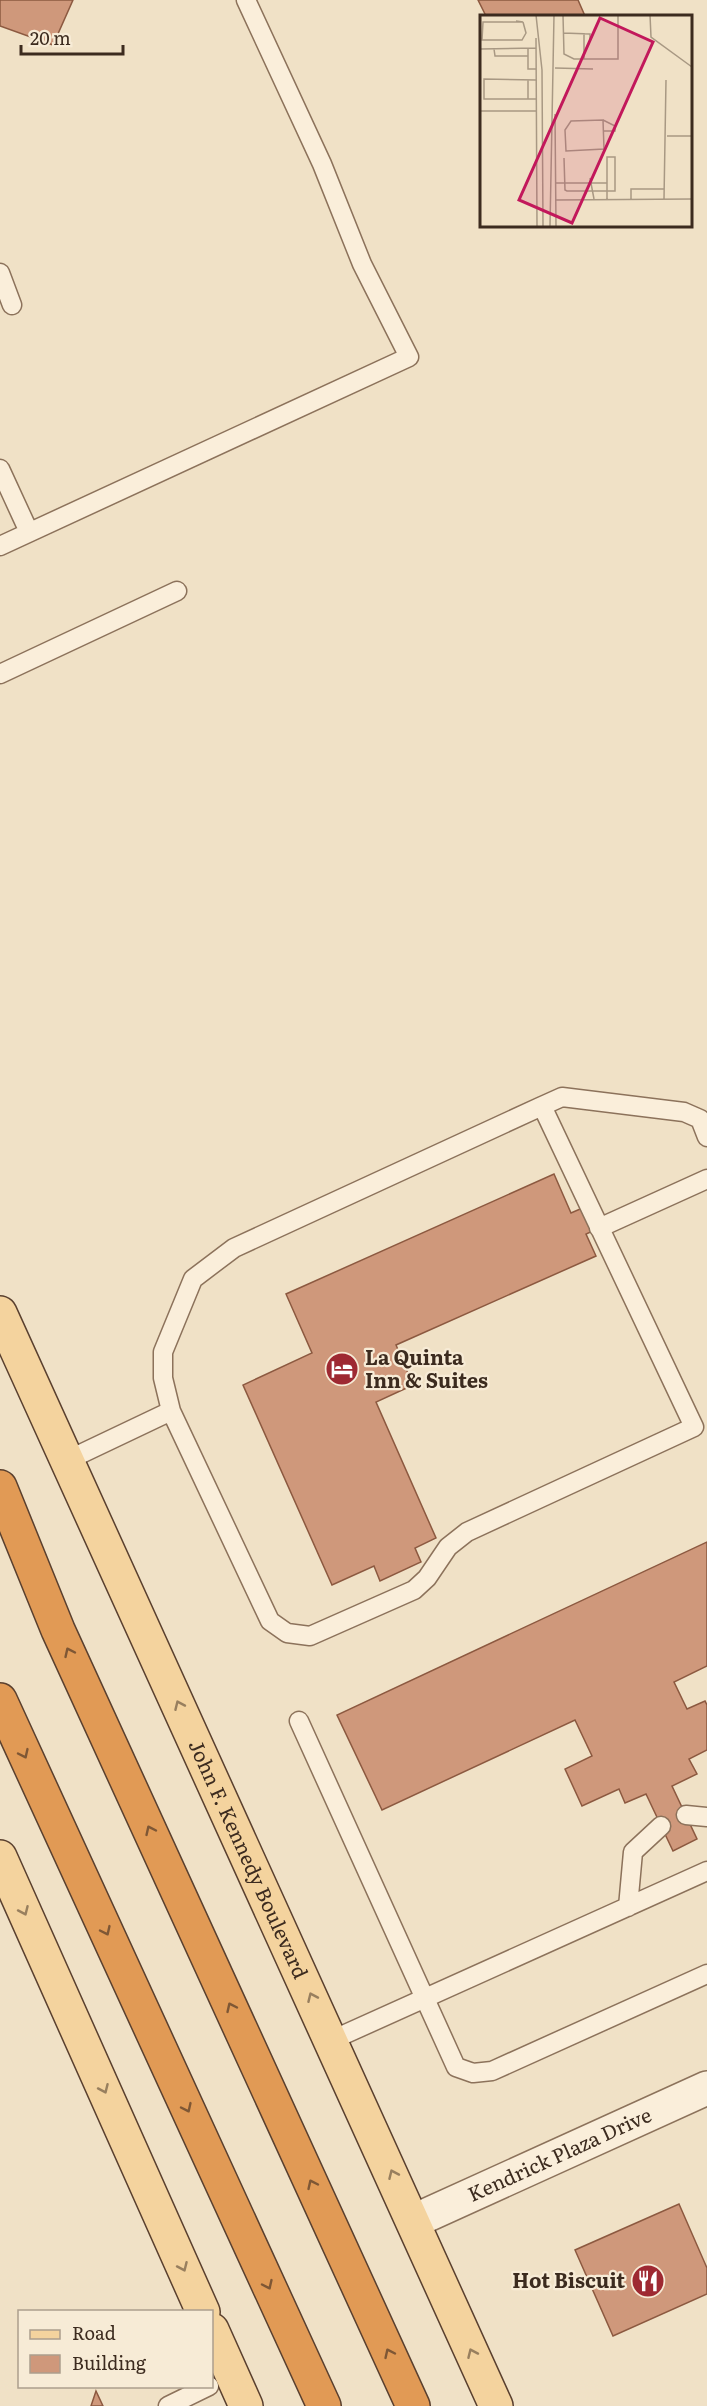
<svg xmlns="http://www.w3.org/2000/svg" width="707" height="2406" viewBox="0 0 707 2406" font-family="Literata,serif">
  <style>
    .building { fill: #cf987b; stroke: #8c5940; stroke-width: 1.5 }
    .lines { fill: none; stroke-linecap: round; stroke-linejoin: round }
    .service-casing { stroke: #8c725b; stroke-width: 21 }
    .minor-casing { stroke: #8c725b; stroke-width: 36 }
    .primary-casing { stroke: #5a402f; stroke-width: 36 }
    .motorway-casing { stroke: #5a402f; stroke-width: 36 }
    .service { stroke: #faeeda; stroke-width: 18 }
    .minor { stroke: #faeeda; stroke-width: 33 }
    .primary { stroke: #f4d39e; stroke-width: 33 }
    .motorway { stroke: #e19a55; stroke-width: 33 }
    .oneway { stroke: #7e5735 }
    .oneway2 { stroke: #987f5e }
    .labels { text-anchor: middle; stroke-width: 4.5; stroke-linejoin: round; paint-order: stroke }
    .poi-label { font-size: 20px; font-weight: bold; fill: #3c2b1f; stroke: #f7ebd6; text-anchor: start }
    .street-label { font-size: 20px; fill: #3c2b1f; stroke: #f7ebd6 }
    .inset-road { fill: none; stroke: #a89883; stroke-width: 1.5 }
    .view { fill: #c2185b; fill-opacity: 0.15; stroke: #c2185b; stroke-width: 3 }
    .inset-edge { fill: none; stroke: #3c2b1f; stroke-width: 3 }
  </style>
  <rect width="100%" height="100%" fill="#f0e1c6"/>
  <path class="building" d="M 0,0 L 73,0 L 53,45 L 0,26 Z
    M 478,0 L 578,0 L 585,16 L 486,16 Z
    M 554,1174 L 571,1213 L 587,1206 L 597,1229 L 586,1234 L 596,1256 L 396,1345 L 413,1385 L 376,1402 L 436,1538 L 415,1548 L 421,1562 L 380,1581 L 374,1566 L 332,1585 L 243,1385 L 312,1353 L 286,1294 Z
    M 707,1542 L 707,1666 L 674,1682 L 687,1709 L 705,1701 L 707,1705 L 707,1750 L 689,1759 L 697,1774 L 672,1786 L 697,1839 L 673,1851 L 646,1794 L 625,1803 L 619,1789 L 582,1806 L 565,1769 L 592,1756 L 575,1720 L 382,1810 L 337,1715 Z
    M 679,2204 L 707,2268 L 707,2294 L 613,2336 L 575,2250 Z
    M 96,2391 L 103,2406 L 91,2406 Z"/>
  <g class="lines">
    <g class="service-casing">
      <path id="service" d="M 0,273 L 12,305
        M 0,469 L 29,532
        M 0,546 L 409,357 L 362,264 L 322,164 L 246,0
        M 0,674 L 177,591
        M 542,1106 L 694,1427 L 467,1532 L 448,1547 L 427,1578 L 414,1590 L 310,1636 L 287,1633 L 270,1621 L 171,1411 L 163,1378 L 163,1352 L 193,1279 L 234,1248 Z
        M 542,1106 L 562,1097 L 684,1112 L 700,1119 L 707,1137
        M 599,1228 L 707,1179
        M 68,1460 L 171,1411
        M 299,1721 L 456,2067 L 473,2073 L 492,2071 L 707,1974
        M 686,1815 L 707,1817
        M 628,1907 L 633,1852 L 661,1826
        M 332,2040 L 707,1871
        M 168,2406 L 209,2386"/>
    </g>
    <g class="minor-casing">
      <g id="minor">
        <path id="s1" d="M 414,2221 L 707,2088"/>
      </g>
    </g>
    <g class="primary-casing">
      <g id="primary">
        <path id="s2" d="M 0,1313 L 496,2406"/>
        <path d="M 0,1857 L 203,2312"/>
        <path d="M 212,2330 L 246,2406"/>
      </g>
    </g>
    <g class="motorway-casing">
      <path id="motorway" d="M 0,1487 L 58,1630 L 413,2406
        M 0,1700 L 324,2406"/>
    </g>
    <use href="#service" class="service"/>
    <use href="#minor" class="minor"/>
    <use href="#primary" class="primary"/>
    <use href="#motorway" class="motorway"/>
  </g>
  <defs><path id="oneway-chevron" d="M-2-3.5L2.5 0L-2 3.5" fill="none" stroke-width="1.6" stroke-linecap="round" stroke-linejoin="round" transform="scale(1.5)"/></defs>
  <g class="oneway">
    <use href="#oneway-chevron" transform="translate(69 1652) rotate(-115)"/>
    <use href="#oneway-chevron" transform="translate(24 1754) rotate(65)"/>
    <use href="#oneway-chevron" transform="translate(150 1830) rotate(-115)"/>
    <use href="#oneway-chevron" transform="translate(106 1931) rotate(65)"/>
    <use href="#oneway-chevron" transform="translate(231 2007) rotate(-115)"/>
    <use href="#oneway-chevron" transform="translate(187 2108) rotate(65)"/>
    <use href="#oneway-chevron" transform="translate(312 2184) rotate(-115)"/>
    <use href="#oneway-chevron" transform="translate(268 2285) rotate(65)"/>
    <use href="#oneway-chevron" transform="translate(389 2353) rotate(-115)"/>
  </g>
  <g class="oneway2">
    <use href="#oneway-chevron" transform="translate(179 1705) rotate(-114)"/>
    <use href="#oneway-chevron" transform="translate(24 1911) rotate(66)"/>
    <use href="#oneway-chevron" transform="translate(312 1997) rotate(-114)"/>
    <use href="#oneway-chevron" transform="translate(104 2089) rotate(66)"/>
    <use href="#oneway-chevron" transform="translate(393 2174) rotate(-114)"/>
    <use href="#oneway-chevron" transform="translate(183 2267) rotate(66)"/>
    <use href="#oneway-chevron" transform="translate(472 2353) rotate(-114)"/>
  </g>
  <defs>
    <g id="hotel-disc" transform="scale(1.725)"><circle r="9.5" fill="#9e2932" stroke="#f7ebd6"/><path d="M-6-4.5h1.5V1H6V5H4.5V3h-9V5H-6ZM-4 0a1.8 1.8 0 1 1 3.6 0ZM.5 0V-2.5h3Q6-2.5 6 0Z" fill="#fff"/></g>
    <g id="restaurant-disc" transform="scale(1.725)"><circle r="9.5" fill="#9e2932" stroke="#f7ebd6"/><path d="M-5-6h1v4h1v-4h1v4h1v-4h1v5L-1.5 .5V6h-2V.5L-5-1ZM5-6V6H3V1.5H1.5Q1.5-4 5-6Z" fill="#fff"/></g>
  </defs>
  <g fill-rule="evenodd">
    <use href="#hotel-disc" x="342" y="1369"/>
    <use href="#restaurant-disc" x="648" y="2281"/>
  </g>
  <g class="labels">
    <g class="poi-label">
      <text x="365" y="1365">La Quinta<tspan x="365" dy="23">Inn &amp; Suites</tspan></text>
      <text x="625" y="2288" text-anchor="end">Hot Biscuit</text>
    </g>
    <g class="street-label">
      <text dy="7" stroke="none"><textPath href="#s2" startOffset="600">John F. Kennedy Boulevard</textPath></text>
      <text dy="7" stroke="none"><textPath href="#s1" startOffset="160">Kendrick Plaza Drive</textPath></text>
    </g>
  </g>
  <g transform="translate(480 15)">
    <rect width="212" height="212" fill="#f0e1c6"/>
    <path class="inset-road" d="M 56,0 L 62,55 L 63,211M 83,0 L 84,39 L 94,44 L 138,44 L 138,0M 170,0 L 171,22 L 212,52M 36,6 L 43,7 L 3,7 L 2,25 L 42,25 L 46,18 L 43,7M 83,18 L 110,19 L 110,26M 104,18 L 104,44M 56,23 L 57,211M 48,33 L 48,54 L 56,54M 0,34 L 56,33M 14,34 L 15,41 L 48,41M 75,53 L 113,54M 48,65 L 48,84M 56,65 L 4,64 L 4,84 L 57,84M 0,96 L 57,96M 75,99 L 76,211M 123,105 L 124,134 L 86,136 L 85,115 L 91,106 ZM 123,105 L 135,111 L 135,116 L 123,116M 187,121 L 212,121M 84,143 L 85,175 L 87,176 L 135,176 L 135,142 L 127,142 L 127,184M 110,163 L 114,184M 76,168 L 127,168M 151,184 L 151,174 L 184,174M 184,184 L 186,65M 76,185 L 212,184M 70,211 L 74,0"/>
    <path class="view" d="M 120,3 L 173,27 L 92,208 L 39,185 Z"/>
    <rect width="212" height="212" class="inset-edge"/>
  </g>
  <rect x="18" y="2310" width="195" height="78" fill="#f7ebd6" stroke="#ac9e8d" stroke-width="1.5"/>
  <rect x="30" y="2330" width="30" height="9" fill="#f4d39e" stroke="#ac9e8d" stroke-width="1.5"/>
  <text x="72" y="2340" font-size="18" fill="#3c2b1f">Road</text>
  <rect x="30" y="2355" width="30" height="18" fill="#cf987b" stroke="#ac9e8d" stroke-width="1.5"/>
  <text x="72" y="2370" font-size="18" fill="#3c2b1f">Building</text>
  <path d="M21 45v9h102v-9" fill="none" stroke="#3c2b1f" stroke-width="3"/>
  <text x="30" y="45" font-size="18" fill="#3c2b1f" stroke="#f7ebd6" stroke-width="4.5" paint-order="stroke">20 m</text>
</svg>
